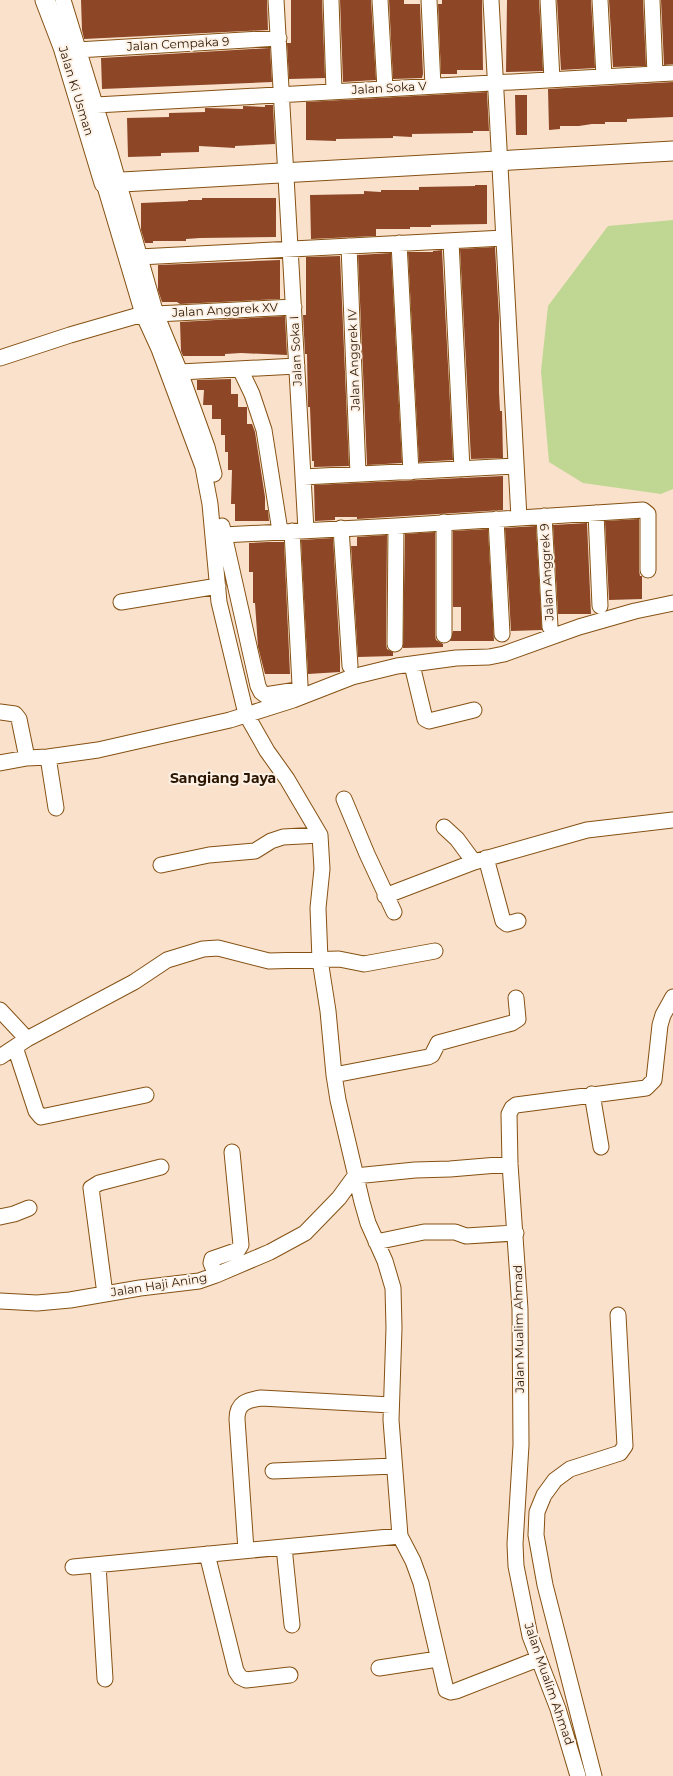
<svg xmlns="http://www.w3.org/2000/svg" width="673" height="1776" viewBox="0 0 673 1776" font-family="Montserrat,sans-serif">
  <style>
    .green { fill: #bfd793 }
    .building { fill: #8d4727 }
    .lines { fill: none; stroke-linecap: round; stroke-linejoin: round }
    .minor-casing { stroke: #855113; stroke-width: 17 }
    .tertiary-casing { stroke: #855113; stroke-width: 21 }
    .minor { stroke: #fff; stroke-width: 15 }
    .tertiary { stroke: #fff; stroke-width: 19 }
    .labels { text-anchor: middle; stroke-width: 4; stroke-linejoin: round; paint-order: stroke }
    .street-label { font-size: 12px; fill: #2c1600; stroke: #fdf1e5 }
    .quarter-label { font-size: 14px; font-weight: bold; fill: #2c1600; stroke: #fdf1e5 }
  </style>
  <rect width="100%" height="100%" fill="#fae1cb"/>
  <path class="green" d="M 673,220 L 673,489 L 661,494 L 583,483 L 549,462 L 541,371 L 548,306 L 608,226 Z"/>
  <path class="building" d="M 81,0 L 267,0 L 268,30 L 84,39 L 82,30 Z
    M 291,0 L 322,0 L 325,78 L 289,79 L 287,43 L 291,43 Z
    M 340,0 L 371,0 L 376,80 L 343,82 Z
    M 389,0 L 404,0 L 404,4 L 420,4 L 423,74 L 422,78 L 393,79 Z
    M 442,0 L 482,0 L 483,70 L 457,70 L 457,74 L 441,74 L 438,4 L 442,4 Z
    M 507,0 L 539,0 L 543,71 L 506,72 Z
    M 557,0 L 591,0 L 595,68 L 561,70 Z
    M 609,0 L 643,0 L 646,66 L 613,67 Z
    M 661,0 L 673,0 L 673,64 L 664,65 Z
    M 270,48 L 272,82 L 102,89 L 101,58 Z
    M 673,82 L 673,117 L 627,119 L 627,122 L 605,122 L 605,124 L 592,124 L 579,126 L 560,126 L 560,129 L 549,130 L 548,89 Z
    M 487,92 L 489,131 L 473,131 L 473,133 L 412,134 L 412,137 L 393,136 L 393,138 L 336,139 L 336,141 L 306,140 L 306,102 Z
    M 515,95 L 527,95 L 527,135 L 516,135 Z
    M 265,105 L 273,105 L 275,144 L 235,146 L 235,148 L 199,146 L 199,152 L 161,153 L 161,156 L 128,157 L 127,118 L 169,117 L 169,113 L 205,112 L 205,108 L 243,109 L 243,106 L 265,107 Z
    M 475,185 L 487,185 L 487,224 L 431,225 L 431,227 L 410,227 L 410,229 L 376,229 L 376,236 L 311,239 L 310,195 L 364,194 L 364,191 L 381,192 L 381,190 L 419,190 L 419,187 L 475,186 Z
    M 202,198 L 276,198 L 276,237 L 200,238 L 186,239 L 186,241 L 153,241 L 153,243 L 145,243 L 141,230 L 141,203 L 188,201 L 188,200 L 202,200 Z
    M 495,247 L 499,317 L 499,392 L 500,411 L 502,411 L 503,458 L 471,459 L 460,249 Z
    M 442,250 L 453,460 L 419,462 L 408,252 L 433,252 L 433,251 Z
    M 391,253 L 402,463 L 367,465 L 358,255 Z
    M 340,256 L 349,466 L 314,467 L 314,461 L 312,461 L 310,407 L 308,407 L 307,354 L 305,354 L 303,315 L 306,315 L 306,257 Z
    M 280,260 L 280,299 L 180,304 L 177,302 L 162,302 L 158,290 L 158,265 Z
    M 285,316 L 287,355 L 241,353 L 225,354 L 225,356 L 183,356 L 181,351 L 180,322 Z
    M 231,379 L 231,394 L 238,394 L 238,407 L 247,407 L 247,424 L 252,424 L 255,432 L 265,497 L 265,510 L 268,510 L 269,521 L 235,521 L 235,504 L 231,504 L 232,470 L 228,470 L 228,452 L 225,452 L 225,435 L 221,435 L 221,419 L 212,419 L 212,405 L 203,405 L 204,390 L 197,390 L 197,380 Z
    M 503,476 L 503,510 L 357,519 L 357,517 L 335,517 L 335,520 L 315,521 L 314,485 Z
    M 639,519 L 639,570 L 640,576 L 642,576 L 642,599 L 609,600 L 605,521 Z
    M 587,523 L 591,614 L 558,614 L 553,525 Z
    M 536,526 L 542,630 L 511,631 L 505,528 Z
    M 488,529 L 494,641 L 450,641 L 453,631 L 461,631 L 461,607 L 453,607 L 453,531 Z
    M 435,532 L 435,635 L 436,640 L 443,644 L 443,647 L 403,648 L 405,534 Z
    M 387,535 L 386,644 L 387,649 L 393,652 L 393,656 L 358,657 L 351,546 L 357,546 L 357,537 Z
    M 333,538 L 340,657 L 340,672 L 308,674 L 301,540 Z
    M 268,542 L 284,542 L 290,674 L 265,674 L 258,647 L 255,603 L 253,603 L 253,572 L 249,572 L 249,543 Z"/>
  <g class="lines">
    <g class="minor-casing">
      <path id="minor" d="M 63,0 L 110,153 L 156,314 L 180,372 L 207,447 L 214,474
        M 276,0 L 306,530
        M 331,0 L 334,91
        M 380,0 L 385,89
        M 429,0 L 433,86
        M 491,0 L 519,518
        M 548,0 L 552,80
        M 600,0 L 604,77
        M 652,0 L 655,74
        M 77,50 L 279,38
        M 96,105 L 673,73
        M 104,183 L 143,314 L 159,349 L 203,467 L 210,504 L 219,602 L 246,714 L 267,751 L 287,779 L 320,835 L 322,869 L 318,908 L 320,960 L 328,1011 L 334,1075 L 338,1100 L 362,1202 L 368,1223 L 385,1261 L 393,1288 L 394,1328 L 391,1420 L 400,1536 L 413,1561 L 421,1583 L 446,1690 L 451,1692 L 456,1691 L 538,1659
        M 451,241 L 462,469
        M 399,243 L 411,472
        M 349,246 L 358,474
        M 139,257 L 504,238
        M 156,314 L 294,307
        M 0,358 L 70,335 L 143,314
        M 240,369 L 252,394 L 264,430 L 280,531
        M 180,372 L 297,366
        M 303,477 L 516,466
        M 596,513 L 600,606
        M 544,516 L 550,627
        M 496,519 L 502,634
        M 444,522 L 444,635
        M 222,526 L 258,686 L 261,692 L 265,695 L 297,690 L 300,685 L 292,531
        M 341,528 L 350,666
        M 223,535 L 396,526 L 643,510 L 648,514 L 648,570
        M 121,602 L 218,586
        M 395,644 L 396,526
        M 412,665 L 425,719 L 429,721 L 474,710
        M 0,712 L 15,714 L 19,719 L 27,758
        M 48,757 L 56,808
        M 0,763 L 27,758 L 48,757 L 98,750 L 230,720 L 293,700 L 352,677 L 397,666 L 456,658 L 489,657 L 504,654 L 579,627 L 635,611 L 673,603
        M 344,799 L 367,854 L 394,912
        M 444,827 L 457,839 L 474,862
        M 486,858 L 503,921 L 507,924 L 518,921
        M 161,865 L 209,855 L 255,851 L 271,841 L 283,837 L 320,835
        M 385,896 L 474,862 L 587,830 L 673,820
        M 0,1010 L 27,1039
        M 15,1047 L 36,1111 L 41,1117 L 146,1095
        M 0,1057 L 27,1039 L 134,982 L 167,960 L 203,949 L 218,948 L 269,961 L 339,959 L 364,964 L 435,951
        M 334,1075 L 428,1057 L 432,1055 L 438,1043 L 512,1023 L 518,1019 L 516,998
        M 592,1094 L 601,1147
        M 355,1176 L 415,1170 L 450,1169 L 510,1164
        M 0,1217 L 14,1214 L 29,1208
        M 376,1242 L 424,1232 L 455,1232 L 466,1236 L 516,1233
        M 216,1275 L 211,1263 L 212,1259 L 238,1250 L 241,1245 L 232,1152
        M 105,1294 L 91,1188 L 99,1183 L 161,1167
        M 0,1301 L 37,1303 L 70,1300 L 140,1288 L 199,1281 L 216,1275 L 270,1252 L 305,1233 L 339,1198 L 355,1176
        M 273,1471 L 394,1466
        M 284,1547 L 292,1625
        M 246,1550 L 237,1419 C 237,1403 247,1400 261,1398 L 391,1405
        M 207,1554 L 236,1671 L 240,1677 L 246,1680 L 290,1675
        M 98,1565 L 105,1679
        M 73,1567 L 400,1536
        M 379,1668 L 438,1659
        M 578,1776 L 558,1709 L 530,1636 L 516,1566 L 515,1544 L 521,1445 L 520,1309 L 510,1164 L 509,1114 L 512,1108 L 516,1105 L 646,1088 L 654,1080 L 660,1025 L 663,1015 L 673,997
        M 594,1776 L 545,1585 L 536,1535 L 537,1512 L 544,1495 L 555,1480 L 570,1469 L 620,1453 L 625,1446 L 618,1315"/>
    </g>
    <g class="tertiary-casing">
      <path id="tertiary" d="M 45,0 L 63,47 L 104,183 L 673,151"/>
    </g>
    <use href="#minor" class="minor"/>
    <use href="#tertiary" class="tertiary"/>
  </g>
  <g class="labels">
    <g class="street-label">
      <text transform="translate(178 44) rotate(-3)" y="4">Jalan Cempaka 9</text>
      <text transform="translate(389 88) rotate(-3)" y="4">Jalan Soka V</text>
      <text transform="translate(76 91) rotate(73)" y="4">Jalan Ki Usman</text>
      <text transform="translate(225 310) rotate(-3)" y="4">Jalan Anggrek XV</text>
      <text transform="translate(296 351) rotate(-93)" y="4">Jalan Soka I</text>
      <text transform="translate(354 360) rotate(-92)" y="4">Jalan Anggrek IV</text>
      <text transform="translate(547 572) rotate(-93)" y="4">Jalan Anggrek 9</text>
      <text transform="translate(159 1285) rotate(-9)" y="4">Jalan Haji Aning</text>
      <text transform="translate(519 1329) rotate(-91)" y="4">Jalan Mualim Ahmad</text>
      <text transform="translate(549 1684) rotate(71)" y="4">Jalan Mualim Ahmad</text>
    </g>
    <g class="quarter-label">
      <text x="223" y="783">Sangiang Jaya</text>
    </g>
  </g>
</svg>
